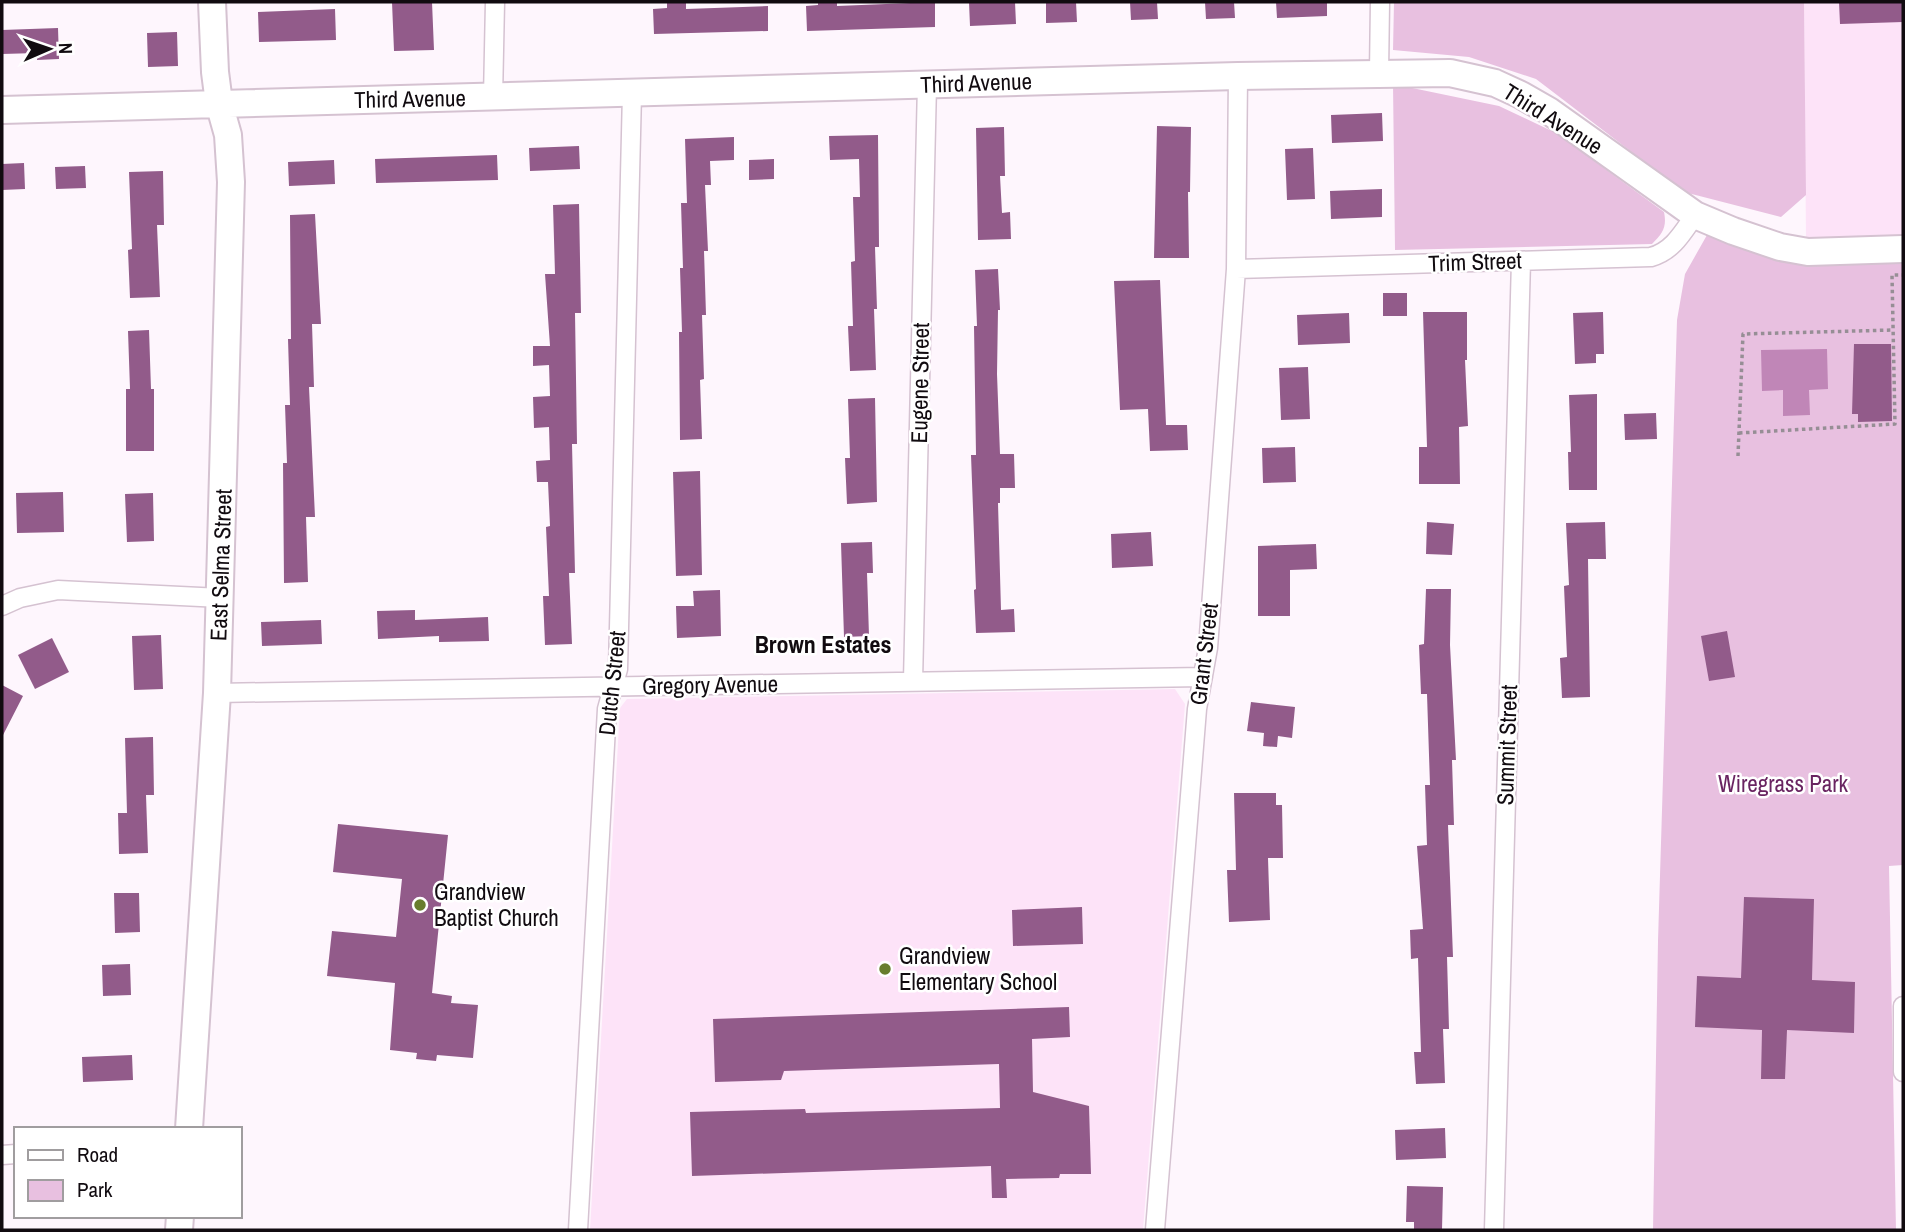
<svg xmlns="http://www.w3.org/2000/svg" width="1905" height="1232" viewBox="0 0 1905 1232" font-family="'Archivo Narrow',sans-serif">
  <style>
    .built { fill: #fde3f8 }
    .green { fill: #e8c0e0 }
    .water { fill: #c086b7 }
    .building { fill: #925b8a }
    .lines { fill: none; stroke-linecap: round; stroke-linejoin: round }
    .street-casing { stroke: #d5c2d1; stroke-width: 21 }
    .secondary-casing { stroke: #d5c2d1; stroke-width: 30 }
    .path { stroke: #968e95; stroke-width: 3.5; stroke-dasharray: 3.5 3.5; stroke-linecap: butt }
    .street { stroke: #fff; stroke-width: 18 }
    .secondary { stroke: #fff; stroke-width: 26 }
    .poi-dot { fill: #687d2d; stroke: #fff; stroke-width: 2.5 }
    .labels { text-anchor: middle; stroke-width: 5; stroke-linejoin: round; paint-order: stroke }
    .street-label { font-size: 23px; fill: #110b10; stroke: #fff }
    .park-label { font-size: 23px; fill: #692461; stroke: #fff }
    .poi-label { font-size: 23px; fill: #110b10; stroke: #fff; text-anchor: start }
    .neighbourhood-label { font-size: 24px; font-weight: bold; fill: #110b10; stroke: #fff }
  </style>
  <rect width="100%" height="100%" fill="#fef6fd"/>
  <path class="built" d="M 1804,2 L 1903,2 L 1903,236 L 1806,240 Z
    M 1175,689 L 1185,704 L 1143,1230 L 590,1230 L 620,708 L 627,699 Z"/>
  <path class="green" d="M 1394,2 L 1804,2 L 1806,195 L 1781,217 L 1684,192 L 1536,79 L 1469,57 L 1393,50 Z
    M 1393,84 L 1499,106 L 1556,133 L 1664,212 C 1667,227 1663,233 1652,244 L 1395,250 Z
    M 1707,235 L 1792,262 L 1816,265 L 1903,263 L 1903,865 L 1889,866 L 1896,1230 L 1653,1230 L 1658,941 L 1677,320 L 1685,274 Z"/>
  <path class="water" d="M 1827,349 L 1828,389 L 1809,390 L 1810,415 L 1783,416 L 1783,390 L 1762,391 L 1761,350 Z"/>
  <path class="building" d="M 392,2 L 432,2 L 434,50 L 394,51 Z
    M 667,2 L 686,2 L 686,9 L 768,6 L 768,31 L 654,34 L 653,9 L 667,8 Z
    M 818,2 L 837,2 L 837,6 L 935,2 L 935,27 L 807,31 L 806,6 L 818,5 Z
    M 969,2 L 1015,2 L 1016,24 L 970,26 Z
    M 1046,2 L 1076,2 L 1077,22 L 1046,23 Z
    M 1130,2 L 1157,2 L 1158,19 L 1131,20 Z
    M 1205,2 L 1234,2 L 1235,18 L 1206,19 Z
    M 1276,2 L 1327,2 L 1327,16 L 1277,18 Z
    M 1839,2 L 1903,2 L 1903,22 L 1840,24 Z
    M 335,9 L 336,40 L 259,42 L 258,12 Z
    M 58,28 L 59,59 L 37,60 L 37,53 L 2,54 L 2,30 Z
    M 177,32 L 178,66 L 148,67 L 147,33 Z
    M 1382,113 L 1383,141 L 1332,143 L 1331,115 Z
    M 1157,126 L 1191,127 L 1190,192 L 1188,192 L 1189,258 L 1154,258 Z
    M 1004,127 L 1005,176 L 1000,176 L 1002,213 L 1010,212 L 1011,239 L 978,240 L 976,128 Z
    M 878,135 L 879,247 L 875,247 L 877,309 L 874,309 L 876,370 L 850,371 L 848,326 L 853,326 L 851,262 L 855,261 L 853,197 L 860,197 L 859,159 L 830,160 L 829,136 Z
    M 734,137 L 734,160 L 710,161 L 711,185 L 705,185 L 708,251 L 704,251 L 706,315 L 702,315 L 704,379 L 700,380 L 702,439 L 680,440 L 679,332 L 682,332 L 680,268 L 683,268 L 681,203 L 687,203 L 685,139 Z
    M 579,146 L 580,169 L 530,171 L 529,148 Z
    M 1313,148 L 1315,199 L 1287,200 L 1285,149 Z
    M 497,155 L 498,180 L 376,183 L 375,159 Z
    M 774,159 L 774,179 L 749,180 L 749,160 Z
    M 334,160 L 335,184 L 289,186 L 288,162 Z
    M 24,163 L 25,189 L 2,190 L 2,164 Z
    M 85,166 L 86,188 L 56,189 L 55,167 Z
    M 163,171 L 164,225 L 157,225 L 160,297 L 130,298 L 128,250 L 132,249 L 129,172 Z
    M 1382,189 L 1382,217 L 1331,219 L 1330,191 Z
    M 579,204 L 581,313 L 575,313 L 577,444 L 572,444 L 575,573 L 569,573 L 572,644 L 545,645 L 543,596 L 549,596 L 546,527 L 550,526 L 548,482 L 537,482 L 536,461 L 550,460 L 549,427 L 534,428 L 533,397 L 550,396 L 549,365 L 533,366 L 533,346 L 550,346 L 545,274 L 555,274 L 553,205 Z
    M 315,214 L 321,324 L 312,324 L 314,387 L 309,387 L 315,517 L 306,517 L 308,582 L 284,583 L 283,463 L 287,463 L 285,405 L 290,405 L 288,339 L 291,339 L 290,215 Z
    M 998,269 L 1000,310 L 998,310 L 997,374 L 1000,454 L 1014,454 L 1015,488 L 1000,488 L 1000,503 L 998,503 L 1001,610 L 1014,609 L 1015,632 L 976,633 L 974,590 L 976,589 L 971,455 L 976,455 L 974,326 L 977,326 L 975,270 Z
    M 1160,280 L 1166,425 L 1187,425 L 1188,450 L 1150,451 L 1148,409 L 1120,410 L 1114,281 Z
    M 1383,293 L 1407,293 L 1407,316 L 1383,316 Z
    M 1423,312 L 1467,312 L 1467,360 L 1465,360 L 1468,426 L 1459,427 L 1460,484 L 1419,484 L 1419,447 L 1427,447 Z
    M 1603,312 L 1604,354 L 1596,354 L 1596,363 L 1575,364 L 1573,313 Z
    M 1349,313 L 1350,343 L 1298,345 L 1297,315 Z
    M 149,330 L 151,389 L 154,389 L 154,451 L 126,451 L 126,389 L 130,389 L 128,331 Z
    M 1854,344 L 1891,344 L 1892,421 L 1858,422 L 1858,414 L 1852,414 Z
    M 1308,367 L 1310,419 L 1281,420 L 1279,368 Z
    M 1597,394 L 1597,490 L 1569,490 L 1568,452 L 1571,452 L 1569,395 Z
    M 875,398 L 877,502 L 847,504 L 845,458 L 850,458 L 848,399 Z
    M 1656,413 L 1657,439 L 1625,440 L 1624,414 Z
    M 1295,447 L 1296,482 L 1263,483 L 1262,448 Z
    M 700,471 L 702,575 L 676,576 L 673,472 Z
    M 63,492 L 64,532 L 17,533 L 16,493 Z
    M 153,493 L 154,541 L 127,542 L 125,494 Z
    M 1427,522 L 1454,524 L 1452,555 L 1426,554 Z
    M 1605,522 L 1606,559 L 1588,559 L 1590,697 L 1562,698 L 1560,658 L 1567,657 L 1564,586 L 1569,585 L 1566,523 Z
    M 1151,532 L 1153,566 L 1112,568 L 1111,534 Z
    M 872,542 L 873,573 L 867,573 L 869,636 L 844,637 L 841,543 Z
    M 1316,544 L 1317,569 L 1290,570 L 1290,616 L 1258,616 L 1258,546 Z
    M 1426,589 L 1451,589 L 1450,645 L 1456,760 L 1452,760 L 1454,825 L 1448,825 L 1453,957 L 1447,957 L 1449,1029 L 1443,1029 L 1445,1083 L 1416,1084 L 1414,1052 L 1421,1052 L 1418,958 L 1411,959 L 1410,930 L 1423,929 L 1417,846 L 1427,845 L 1425,785 L 1430,785 L 1427,694 L 1421,694 L 1419,645 L 1424,644 Z
    M 720,590 L 721,636 L 677,638 L 676,606 L 694,606 L 693,591 Z
    M 415,610 L 415,620 L 488,617 L 489,641 L 439,642 L 439,636 L 378,639 L 377,611 Z
    M 321,620 L 322,644 L 262,646 L 261,622 Z
    M 1727,631 L 1735,677 L 1709,681 L 1701,636 Z
    M 161,635 L 163,689 L 134,690 L 132,636 Z
    M 52,638 L 69,672 L 35,689 L 18,655 Z
    M 2,685 L 23,696 L 2,737 Z
    M 1251,702 L 1295,707 L 1292,738 L 1278,736 L 1277,747 L 1263,746 L 1264,733 L 1247,731 Z
    M 153,737 L 154,795 L 146,795 L 148,853 L 119,854 L 118,813 L 127,813 L 125,738 Z
    M 1234,793 L 1276,793 L 1276,805 L 1282,805 L 1283,858 L 1268,858 L 1270,920 L 1229,922 L 1227,870 L 1236,870 Z
    M 338,824 L 448,835 L 432,993 L 452,996 L 451,1003 L 478,1005 L 473,1058 L 437,1055 L 436,1061 L 416,1059 L 417,1053 L 390,1050 L 395,983 L 327,976 L 332,931 L 396,937 L 402,879 L 333,872 Z
    M 114,893 L 139,893 L 140,932 L 115,933 Z
    M 1744,897 L 1814,899 L 1812,980 L 1855,982 L 1854,1033 L 1787,1030 L 1785,1079 L 1761,1079 L 1762,1030 L 1695,1027 L 1697,976 L 1741,978 Z
    M 1082,907 L 1083,944 L 1013,946 L 1012,910 Z
    M 130,964 L 131,995 L 103,996 L 102,965 Z
    M 1069,1007 L 1070,1037 L 1032,1039 L 1033,1092 L 1089,1106 L 1091,1174 L 1060,1174 L 1059,1178 L 1006,1179 L 1007,1198 L 992,1198 L 991,1166 L 692,1176 L 690,1112 L 805,1109 L 806,1113 L 1000,1108 L 999,1064 L 784,1071 L 781,1080 L 715,1082 L 713,1019 Z
    M 132,1055 L 133,1080 L 83,1082 L 82,1057 Z
    M 1445,1128 L 1446,1158 L 1396,1160 L 1395,1130 Z
    M 1407,1186 L 1443,1187 L 1442,1230 L 1414,1230 L 1414,1222 L 1406,1222 Z"/>
  <g class="lines">
    <g class="street-casing">
      <path id="street" d="M 1379,73 L 1380,2
        M 493,98 L 495,2
        M 1236,269 L 1651,257 C 1673,251 1683,232 1695,215
        M 2,606 L 20,598 L 58,590 L 221,598
        M 913,681 L 927,84
        M 217,693 L 1203,677
        M 1903,1006 L 1903,1072
        M 2,1155 L 16,1154
        M 578,1230 L 607,709 L 618,669 L 632,93
        M 1155,1230 L 1197,709 L 1208,648 L 1236,269 L 1238,76
        M 1494,1230 L 1521,261"/>
    </g>
    <g class="secondary-casing">
      <path id="secondary" d="M 2,110 L 1238,76 L 1450,73 L 1495,83 L 1521,95 L 1549,111 L 1695,215 L 1733,231 L 1780,247 L 1808,252 L 1903,249
        M 189,1129 L 217,693 L 231,182 L 228,135 L 219,103 L 215,72 L 212,2
        M 179,1230 L 180,1216"/>
    </g>
    <path class="path" d="M 1739,433 L 1895,424 L 1892,275 L 1903,275
      M 1738,456 L 1743,334 L 1893,330"/>
    <use href="#street" class="street"/>
    <use href="#secondary" class="secondary"/>
  </g>
  <g class="poi-dot">
    <circle cx="420" cy="905" r="7"/>
    <circle cx="885" cy="969" r="7"/>
  </g>
  <g class="labels">
    <g class="street-label">
      <text transform="translate(976 83) rotate(-2)" y="8">Third Avenue</text>
      <text transform="translate(410 99) rotate(-1)" y="8">Third Avenue</text>
      <text transform="translate(1553 119) rotate(32)" y="8">Third Avenue</text>
      <text transform="translate(1475 262) rotate(-2)" y="8">Trim Street</text>
      <text transform="translate(920 383) rotate(-89)" y="8">Eugene Street</text>
      <text transform="translate(221 565) rotate(-88)" y="8">East Selma Street</text>
      <text transform="translate(1204 654) rotate(-83)" y="8">Grant Street</text>
      <text transform="translate(612 683) rotate(-84)" y="8">Dutch Street</text>
      <text transform="translate(710 685) rotate(-1)" y="8">Gregory Avenue</text>
      <text transform="translate(1507 745) rotate(-88)" y="8">Summit Street</text>
    </g>
    <g class="park-label">
      <text x="1783" y="792">Wiregrass Park</text>
    </g>
    <g class="poi-label">
      <text x="434" y="900">Grandview<tspan x="434" dy="26">Baptist Church</tspan></text>
      <text x="899" y="964">Grandview<tspan x="899" dy="26">Elementary School</tspan></text>
    </g>
    <g class="neighbourhood-label">
      <text x="823" y="653">Brown Estates</text>
    </g>
  </g>
  <rect width="1905" height="1232" fill="none" stroke="#110b10" stroke-width="7"/>
  <rect x="14" y="1127" width="228" height="91" fill="#ffffff" stroke="#a09d9f" stroke-width="2"/>
  <rect x="28" y="1150" width="35" height="10" fill="#ffffff" stroke="#a09d9f" stroke-width="2"/>
  <text x="77" y="1162" font-size="21" fill="#110b10">Road</text>
  <rect x="28" y="1180" width="35" height="21" fill="#e8c0e0" stroke="#a09d9f" stroke-width="2"/>
  <text x="77" y="1197" font-size="21" fill="#110b10">Park</text>
  <g transform="translate(49 49) rotate(88)" stroke="#ffffff" stroke-width="5" paint-order="stroke">
  <path d="M0-5L12 26L0 18L-12 26Z" fill="#110b10"/>
  <text y="-10" font-size="19" font-weight="bold" text-anchor="middle" fill="#110b10">N</text>
  </g>
</svg>
